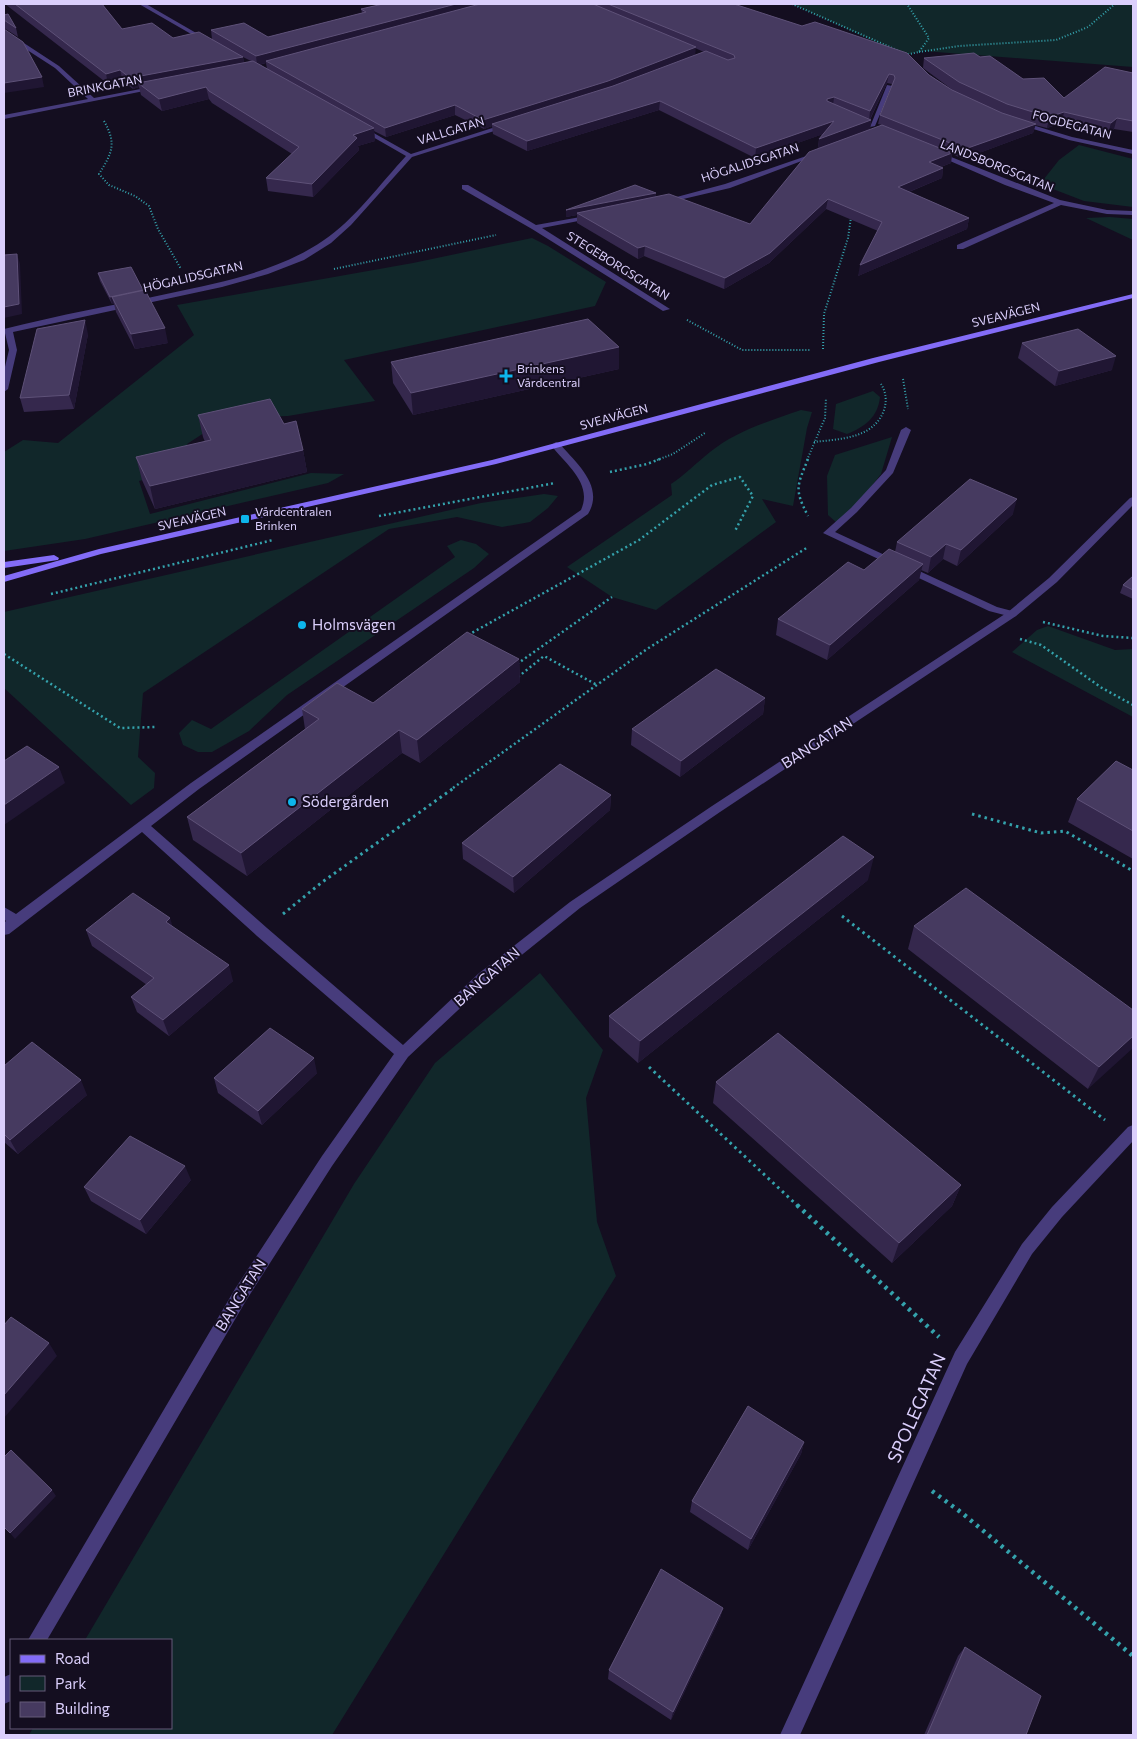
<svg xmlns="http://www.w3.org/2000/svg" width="1137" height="1739" viewBox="0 0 1137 1739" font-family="Commissioner,sans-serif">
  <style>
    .green { fill: #11272a }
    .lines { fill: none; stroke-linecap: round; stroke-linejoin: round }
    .path-far3 { stroke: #34a2ac; stroke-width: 2; stroke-dasharray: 1 2; stroke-linecap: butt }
    .path-far2 { stroke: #34a2ac; stroke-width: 2.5; stroke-dasharray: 2 3; stroke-linecap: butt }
    .path-far1 { stroke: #34a2ac; stroke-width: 3; stroke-dasharray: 2.5 4; stroke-linecap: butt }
    .path { stroke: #34a2ac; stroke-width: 4.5; stroke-dasharray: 3 5; stroke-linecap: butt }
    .service { fill: #473c7c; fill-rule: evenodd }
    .minor { fill: #473c7c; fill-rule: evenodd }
    .secondary { fill: #836cf7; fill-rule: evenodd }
    .wall { fill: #35284d; fill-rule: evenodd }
    .shaded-wall { fill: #201633 }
    .building { fill: #463a60; stroke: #5e5178 }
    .poi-dot { fill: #0db5eb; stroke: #140e20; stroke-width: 2 }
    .labels { text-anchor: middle; stroke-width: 4; stroke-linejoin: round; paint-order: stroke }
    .far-street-label { font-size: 12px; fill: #dbcffc; stroke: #140e20 }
    .far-poi-label { font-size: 12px; fill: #dbcffc; stroke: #140e20; text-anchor: start }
    .poi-label { font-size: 15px; fill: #dbcffc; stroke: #140e20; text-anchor: start }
    .street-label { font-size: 15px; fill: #dbcffc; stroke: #140e20 }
    .near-street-label { font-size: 18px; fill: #dbcffc; stroke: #140e20 }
  </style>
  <rect width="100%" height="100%" fill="#140e20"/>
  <path class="green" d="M 792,4 L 1133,4 L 1133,67 L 923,51 L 904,55 Z
    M 1079,145 L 1133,159 L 1133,207 L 1084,201 L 1040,184 L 1059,160 Z
    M 1110,217 L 1133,219 L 1133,240 L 1086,218 Z
    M 532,238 L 548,246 L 606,282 L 595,306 L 344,360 L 375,401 L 288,416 L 227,418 L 187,444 L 200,465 L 139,481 L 150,514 L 311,473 L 344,474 L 328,483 L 85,539 L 4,551 L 4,452 L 23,440 L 58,443 L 194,335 L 177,305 L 413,263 Z
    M 873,391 L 880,397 C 878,417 865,427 847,434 L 833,429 L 836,404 Z
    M 801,410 L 812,412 L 807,428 L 793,506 L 762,499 L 776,522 L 656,610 L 612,597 L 567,567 L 672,495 L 671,484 C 685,475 696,463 710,452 C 736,431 769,421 801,410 Z
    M 892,437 L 881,474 L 851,513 L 837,523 L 828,515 L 827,476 L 835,455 Z
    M 544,494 L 558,496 L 548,508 L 530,522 L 502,527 L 457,517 L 389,529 L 143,693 L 138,757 L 155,773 L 154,788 L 131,805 L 4,688 L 4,612 L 481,503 Z
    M 461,540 L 476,544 L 489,554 L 474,568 L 287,695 L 249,731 L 212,752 L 198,752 L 183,745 L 179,733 L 192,720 L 211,729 L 455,557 L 447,546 Z
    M 1048,626 L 1115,650 L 1133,649 L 1133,717 L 1012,652 L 1037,630 Z
    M 540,973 L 603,1050 L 586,1098 L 597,1222 L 616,1276 L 332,1735 L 29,1735 L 33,1728 L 171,1728 L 171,1640 L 85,1640 L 354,1184 L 435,1063 Z"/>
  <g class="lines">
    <path class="path-far3" d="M 792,4 L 899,51
      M 919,52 L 959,46 L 1056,40 L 1088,27 L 1115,4
      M 905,55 L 919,52 L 929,38 L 907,4
      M 104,121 C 117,144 112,153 99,174 L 109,185 L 135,196 L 149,206 L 158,229 L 181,269
      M 334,269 L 496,235
      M 687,320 L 742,350 L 810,350
      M 823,349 L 824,314 L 848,238 L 851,217
      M 903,379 L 908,409
      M 814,442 C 839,439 874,439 884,410 C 887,401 886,392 881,384
      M 657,460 L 673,454 L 705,433
      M 807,460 L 825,418 L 826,398"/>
    <path class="path-far2" d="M 808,459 C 797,486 794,489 808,516
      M 610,472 L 647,464 L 660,459
      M 379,516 L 555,483
      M 51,594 L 273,540
      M 1043,622 L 1103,636 L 1133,638
      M 468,635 L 639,540 L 712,485 L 740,477 L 753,496 L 735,531
      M 1020,639 L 1041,645 L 1102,688 L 1133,705
      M 4,654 L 120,728 L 157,727
      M 517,664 L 612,597
      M 518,677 L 544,656 L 597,685
      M 453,788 L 647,649 L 808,547"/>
    <path class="path-far1" d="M 972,814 L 1041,833 L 1065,831 L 1133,871
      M 283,914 L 321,883 L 455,787
      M 842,916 L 1105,1120
      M 649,1067 L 799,1207"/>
    <path class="path" d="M 797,1205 L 939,1337
      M 932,1491 L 962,1513 L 1133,1656"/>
    <path class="service" d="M 906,427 L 911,430 L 893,473 L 857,512 L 835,532 L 997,607 L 1016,612 L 1017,614 L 1016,616 L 1012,617 L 989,611 L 823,533 L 851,508 L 886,470 L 901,430 Z"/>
    <path class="minor" d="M 139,4 L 146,4 L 210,41 L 205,42 Z
      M 4,30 L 59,66 L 94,98 L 156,86 L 159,88 L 4,119 L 4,115 L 88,99 L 55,68 L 4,35 Z
      M 887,85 L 892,86 L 875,126 L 870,127 Z
      M 1019,121 L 1072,137 L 1133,150 L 1133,154 L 1069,140 L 1017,124 L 1017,122 Z
      M 508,123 L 511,125 L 510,126 L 412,157 L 351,225 L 331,243 L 304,260 L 268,274 L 222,287 L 13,332 L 17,350 L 8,389 L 4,392 L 4,371 L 9,350 L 4,329 C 59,315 115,305 171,293 C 223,282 279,271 324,240 C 353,221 381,183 406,156 L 359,129 L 359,127 L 363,127 L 411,154 Z
      M 936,151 L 1060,200 L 1107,210 L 1133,211 L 1133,215 L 1107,214 L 1061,205 L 963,249 L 957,249 L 957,245 L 1054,203 L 1005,185 L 934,154 L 934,152 Z
      M 815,153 L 820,154 L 730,188 L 662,204 L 658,202 L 725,184 Z
      M 462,185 L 468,185 L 536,225 L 597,214 L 597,218 L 594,218 L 542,228 L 670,309 L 663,311 L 532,229 L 462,189 Z
      M 556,442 L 559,443 C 576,463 605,486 588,514 L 199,789 L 151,826 L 267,928 L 403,1045 L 478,974 L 570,902 L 712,806 L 1008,612 L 1049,578 L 1130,498 L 1133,497 L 1133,505 L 1057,582 L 1016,616 L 720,812 L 580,908 L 488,982 L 408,1057 L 332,1166 L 247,1299 L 47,1640 L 28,1640 L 235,1289 L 322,1156 L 394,1054 L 257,936 L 142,832 L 9,934 L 4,935 L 4,923 L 6,921 L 4,919 L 4,907 L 16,914 L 191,783 L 581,510 C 593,483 566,465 551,445 Z
      M 1133,1125 L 1133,1141 L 1062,1217 L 1032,1254 L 967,1364 L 800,1735 L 780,1735 L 955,1352 L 1022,1244 L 1052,1207 L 1128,1127 Z
      M 11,1674 L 11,1701 L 4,1704 L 4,1677 Z"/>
    <path class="secondary" d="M 1133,294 L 1133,298 L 879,362 L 496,464 L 101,554 L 4,582 L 4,576 L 99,549 L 492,460 L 873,358 Z
      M 54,555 L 59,558 L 58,560 L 4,568 L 4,562 Z"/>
  </g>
  <path class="wall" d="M 5,4 L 102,4 L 122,29 L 173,38 L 212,39 L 211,30 L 268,37 L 362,13 L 361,9 L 383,4 L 734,4 L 929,75 L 954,91 L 923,68 L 924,58 L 980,57 L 1023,79 L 1064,98 L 1133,73 L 1133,132 L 1114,129 L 1108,134 L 1062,123 L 1047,128 L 1035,125 L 1033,133 L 963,159 L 952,154 L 951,163 L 941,167 L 943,168 L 942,178 L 909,192 L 969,218 L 967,229 L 858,276 L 878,231 L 826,209 L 769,263 L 724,289 L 644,256 L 638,259 L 577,223 L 577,215 L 566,217 L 566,210 L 656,197 L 750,224 L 818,148 L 819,139 L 823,134 L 755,158 L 659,110 L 527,151 L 493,134 L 492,126 L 484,129 L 455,115 L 386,137 L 374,131 L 375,141 L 358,146 L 359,150 L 313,197 L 268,191 L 266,178 L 292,154 L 212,103 L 209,99 L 162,111 L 141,95 L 139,87 L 133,89 L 123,81 L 108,84 ZM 695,48 L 704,52 L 695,55 ZM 243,57 L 251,61 L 244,63 ZM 266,63 L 267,69 L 259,65 ZM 887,83 L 892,84 L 880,115 L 878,124 L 882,125 L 870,130 L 871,120 L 870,120 Z
    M 4,15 L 16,28 L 18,37 L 4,28 Z
    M 98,273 L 168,343 L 135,349 L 116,312 L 114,304 L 112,304 L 100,281 Z
    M 88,334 L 74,409 L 24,412 L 20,398 Z
    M 1022,343 L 1112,370 L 1055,386 L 1018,358 Z
    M 619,347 L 619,369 L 413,415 L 393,383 L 391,362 Z
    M 198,415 L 284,424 L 303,450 L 307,472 L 155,509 L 142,480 L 136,457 L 205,442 L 203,437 Z
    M 1013,514 L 957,566 L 943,559 L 928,573 L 921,570 L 919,580 L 827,660 L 776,635 L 778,619 L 895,552 L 897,542 Z
    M 1133,576 L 1133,599 L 1120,593 L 1123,585 Z
    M 519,659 L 520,682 L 420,763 L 402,753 L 247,876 L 193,840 L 187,817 L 305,729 L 302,709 L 373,703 Z
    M 765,698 L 763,714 L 680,777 L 631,745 L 632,729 Z
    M 1133,770 L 1133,859 L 1068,822 L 1077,799 Z
    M 611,795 L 610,810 L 514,893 L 463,859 L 462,843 Z
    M 868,880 L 638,1063 L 609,1037 L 609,1016 Z
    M 914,926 L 1133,1010 L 1088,1089 L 908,949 Z
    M 173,927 L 233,981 L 169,1036 L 137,1012 L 131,997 L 147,985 L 92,946 L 86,930 Z
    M 4,1066 L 87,1095 L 18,1154 L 4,1142 Z
    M 317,1073 L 262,1125 L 218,1093 L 214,1078 Z
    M 716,1082 L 961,1185 L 952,1206 L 892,1263 L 713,1103 Z
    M 191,1180 L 146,1234 L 91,1201 L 84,1187 Z
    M 804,1442 L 801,1454 L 748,1550 L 690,1512 L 692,1501 Z
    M 723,1608 L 720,1618 L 671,1720 L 608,1679 L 609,1670 Z
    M 965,1647 L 1026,1735 L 924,1735 L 958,1656 Z"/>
  <path class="shaded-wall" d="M 456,4 L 490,4 L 266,61 L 266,63 L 257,65 L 256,56 Z
    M 696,47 L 695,56 L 607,90 L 492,124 L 492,126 L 484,129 L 483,120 Z
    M 243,57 L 245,67 L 138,83 L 139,87 L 133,89 L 130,78 Z
    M 120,70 L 123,81 L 108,84 L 106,74 Z
    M 889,74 L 887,83 L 869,121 L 870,111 Z
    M 42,77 L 44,87 L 4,93 L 4,83 Z
    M 206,87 L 209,99 L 162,111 L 159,99 Z
    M 834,97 L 833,106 L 825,108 L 827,99 Z
    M 660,101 L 659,110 L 527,151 L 527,141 Z
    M 455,105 L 455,115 L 386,137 L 385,128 Z
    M 1064,112 L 1062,123 L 1047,128 L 1049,117 Z
    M 1117,118 L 1114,129 L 1108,134 L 1111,123 Z
    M 871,120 L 870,130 L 818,148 L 819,139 Z
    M 834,121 L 832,131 L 755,158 L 756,148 Z
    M 1036,124 L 1033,133 L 963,159 L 965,149 Z
    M 374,128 L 375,141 L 358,146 L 359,150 L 313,197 L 312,184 L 353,135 Z
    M 952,153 L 951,163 L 927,172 L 929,162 Z
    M 943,168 L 942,178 L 896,197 L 898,187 Z
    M 656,193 L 656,200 L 577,213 L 577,215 L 566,217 L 566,210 Z
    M 828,199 L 826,209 L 769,263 L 724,289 L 725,278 Z
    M 969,218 L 967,229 L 858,276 L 860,265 Z
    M 645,246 L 644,256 L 638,259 L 638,248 Z
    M 17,254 L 20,264 L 22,314 L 4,318 L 4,307 Z
    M 143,290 L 144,297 L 112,297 L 114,304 L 112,304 L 110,297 Z
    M 85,320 L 88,334 L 74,409 L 69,395 Z
    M 165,328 L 168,343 L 135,349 L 131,334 Z
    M 619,347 L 619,369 L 413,415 L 411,393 Z
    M 1116,356 L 1112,370 L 1055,386 L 1059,371 Z
    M 303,450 L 307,472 L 155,509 L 150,486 Z
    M 1017,499 L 1013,514 L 957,566 L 961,550 Z
    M 946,544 L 943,559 L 928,573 L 931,557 Z
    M 923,564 L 919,580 L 827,660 L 830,645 Z
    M 519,659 L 520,682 L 420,763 L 417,740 Z
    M 765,698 L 763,714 L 680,777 L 681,761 Z
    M 399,730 L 402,753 L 247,876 L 241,853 Z
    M 59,767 L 65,783 L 4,825 L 4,805 Z
    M 611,795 L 610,810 L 514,893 L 513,877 Z
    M 874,857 L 868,880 L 638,1063 L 640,1041 Z
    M 170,918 L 175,934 L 166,922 Z
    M 229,965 L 233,981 L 169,1036 L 163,1020 Z
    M 1133,1036 L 1133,1048 L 1088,1089 L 1099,1067 Z
    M 314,1058 L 317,1073 L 262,1125 L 258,1111 Z
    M 81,1080 L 87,1095 L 18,1154 L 10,1140 Z
    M 185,1166 L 191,1180 L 146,1234 L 140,1220 Z
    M 961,1185 L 952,1206 L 892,1263 L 899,1243 Z
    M 49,1343 L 57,1356 L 4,1418 L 4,1395 Z
    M 804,1442 L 801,1454 L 748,1550 L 751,1539 Z
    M 52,1490 L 56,1496 L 15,1539 L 10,1533 Z
    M 723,1608 L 720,1618 L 671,1720 L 673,1712 Z"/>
  <path class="building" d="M 15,4 L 102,4 L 122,29 L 152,23 L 173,38 L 199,32 L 243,57 L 130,78 L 120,70 L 106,74 Z
    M 383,4 L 456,4 L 256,56 L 211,30 L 244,23 L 268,37 L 366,12 L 361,9 Z
    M 480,4 L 593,4 L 696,47 L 608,81 L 483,120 L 455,105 L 385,128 L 266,61 Z
    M 608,4 L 734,4 L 802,26 L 815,22 L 907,53 L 929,75 L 952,90 L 1002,113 L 1036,124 L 965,149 L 880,115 L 895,78 L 894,75 L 889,74 L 870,111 L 834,97 L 827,99 L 827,101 L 871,120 L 819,139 L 834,121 L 756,148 L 660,101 L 527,141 L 492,124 L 613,86 L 706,51 L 728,60 L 735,58 L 734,55 Z
    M 8,14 L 16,28 L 4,20 L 4,15 Z
    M 4,29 L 23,42 L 42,77 L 4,83 Z
    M 974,53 L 980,57 L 990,56 L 1023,79 L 1044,78 L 1064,98 L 1105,67 L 1133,73 L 1133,121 L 1117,118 L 1111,123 L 1064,112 L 1049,117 L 1007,104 L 959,82 L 924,58 Z
    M 253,61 L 374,128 L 353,135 L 357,138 L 312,184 L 266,178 L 299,147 L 209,91 L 206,87 L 159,99 L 138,83 Z
    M 882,125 L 952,153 L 929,162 L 943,168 L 898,187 L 969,218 L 860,265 L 882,222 L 828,199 L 770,253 L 725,278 L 645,246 L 638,248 L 577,213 L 669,194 L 750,224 L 809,152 Z
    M 635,185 L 656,193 L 566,210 Z
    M 17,254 L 19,304 L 4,307 L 4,255 Z
    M 131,267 L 143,290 L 110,297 L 98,273 Z
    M 145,290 L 165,328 L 131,334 L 112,297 Z
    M 588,319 L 619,347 L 411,393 L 391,362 Z
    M 85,320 L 69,395 L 20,398 L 37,329 Z
    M 1078,329 L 1116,356 L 1059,371 L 1022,343 Z
    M 270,399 L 284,424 L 296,421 L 303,450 L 150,486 L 136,457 L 211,440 L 198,415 Z
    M 970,479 L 1017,499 L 961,550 L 946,544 L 931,557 L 897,542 Z
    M 889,549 L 923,564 L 830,645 L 778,619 L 848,562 L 864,570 Z
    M 1133,576 L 1133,590 L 1123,585 Z
    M 467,632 L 519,659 L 417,740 L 399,730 L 241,853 L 187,817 L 319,719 L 302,709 L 337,683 L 373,703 Z
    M 716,669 L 765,698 L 681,761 L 632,729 Z
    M 27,746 L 59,767 L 4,805 L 4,761 Z
    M 1116,761 L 1133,770 L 1133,831 L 1077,799 Z
    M 560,764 L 611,795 L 513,877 L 462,843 Z
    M 843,836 L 874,857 L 640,1041 L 609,1016 Z
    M 966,888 L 1133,1010 L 1133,1036 L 1099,1067 L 914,926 Z
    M 133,893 L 170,918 L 166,922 L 229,965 L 163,1020 L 131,997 L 154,978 L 86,930 Z
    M 270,1028 L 314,1058 L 258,1111 L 214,1078 Z
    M 778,1033 L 961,1185 L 899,1243 L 716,1082 Z
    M 32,1042 L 81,1080 L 10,1140 L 4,1134 L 4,1066 Z
    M 130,1136 L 185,1166 L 140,1220 L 84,1187 Z
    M 11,1317 L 49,1343 L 4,1395 L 4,1325 Z
    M 748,1406 L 804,1442 L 751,1539 L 692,1501 Z
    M 11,1450 L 52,1490 L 10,1533 L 4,1527 L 4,1457 Z
    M 661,1569 L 723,1608 L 673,1712 L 609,1670 Z
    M 965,1647 L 1041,1696 L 1026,1735 L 927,1735 Z"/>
  <g class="poi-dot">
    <path d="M503.5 368.5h5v5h5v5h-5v5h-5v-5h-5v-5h5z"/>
    <rect x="240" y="514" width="10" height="10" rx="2.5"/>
    <circle cx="302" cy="625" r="5"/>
    <circle cx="292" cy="802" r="5"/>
  </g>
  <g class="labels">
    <g class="far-street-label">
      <text transform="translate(105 86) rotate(-11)" y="4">BRINKGATAN</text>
      <text transform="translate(1072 125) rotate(15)" y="4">FOGDEGATAN</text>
      <text transform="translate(451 131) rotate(-17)" y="4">VALLGATAN</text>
      <text transform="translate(750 163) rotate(-18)" y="4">HÖGALIDSGATAN</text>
      <text transform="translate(997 166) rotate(22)" y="4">LANDSBORGSGATAN</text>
      <text transform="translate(618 266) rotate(32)" y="4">STEGEBORGSGATAN</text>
      <text transform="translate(193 277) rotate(-13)" y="4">HÖGALIDSGATAN</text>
      <text transform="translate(1006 315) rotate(-14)" y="4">SVEAVÄGEN</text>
      <text transform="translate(614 417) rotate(-15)" y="4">SVEAVÄGEN</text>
      <text transform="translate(192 519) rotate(-13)" y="4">SVEAVÄGEN</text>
    </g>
    <g class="far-poi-label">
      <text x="517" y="373">Brinkens<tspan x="517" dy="14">Vårdcentral</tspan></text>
      <text x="255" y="516">Vårdcentralen<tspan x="255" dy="14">Brinken</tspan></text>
    </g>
    <g class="poi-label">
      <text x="312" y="630">Holmsvägen</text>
      <text x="302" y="807">Södergården</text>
    </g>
    <g class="street-label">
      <text transform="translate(817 743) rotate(-33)" y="5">BANGATAN</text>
      <text transform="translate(487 977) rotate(-41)" y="5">BANGATAN</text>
      <text transform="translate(241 1295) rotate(-58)" y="5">BANGATAN</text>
    </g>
    <g class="near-street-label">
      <text transform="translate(917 1408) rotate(-66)" y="6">SPOLEGATAN</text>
    </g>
  </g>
  <rect width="1137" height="1739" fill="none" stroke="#dbcffc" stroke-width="10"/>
  <rect x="10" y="1639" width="162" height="90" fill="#140e20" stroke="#645b78"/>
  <rect x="20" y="1655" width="25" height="8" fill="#836cf7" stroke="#645b78"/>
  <text x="55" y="1664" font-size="15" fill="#dbcffc">Road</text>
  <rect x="20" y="1676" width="25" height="15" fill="#11272a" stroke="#645b78"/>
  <text x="55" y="1689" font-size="15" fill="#dbcffc">Park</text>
  <rect x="20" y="1702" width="25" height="15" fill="#463a60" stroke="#645b78"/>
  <text x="55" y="1714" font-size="15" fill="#dbcffc">Building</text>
</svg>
